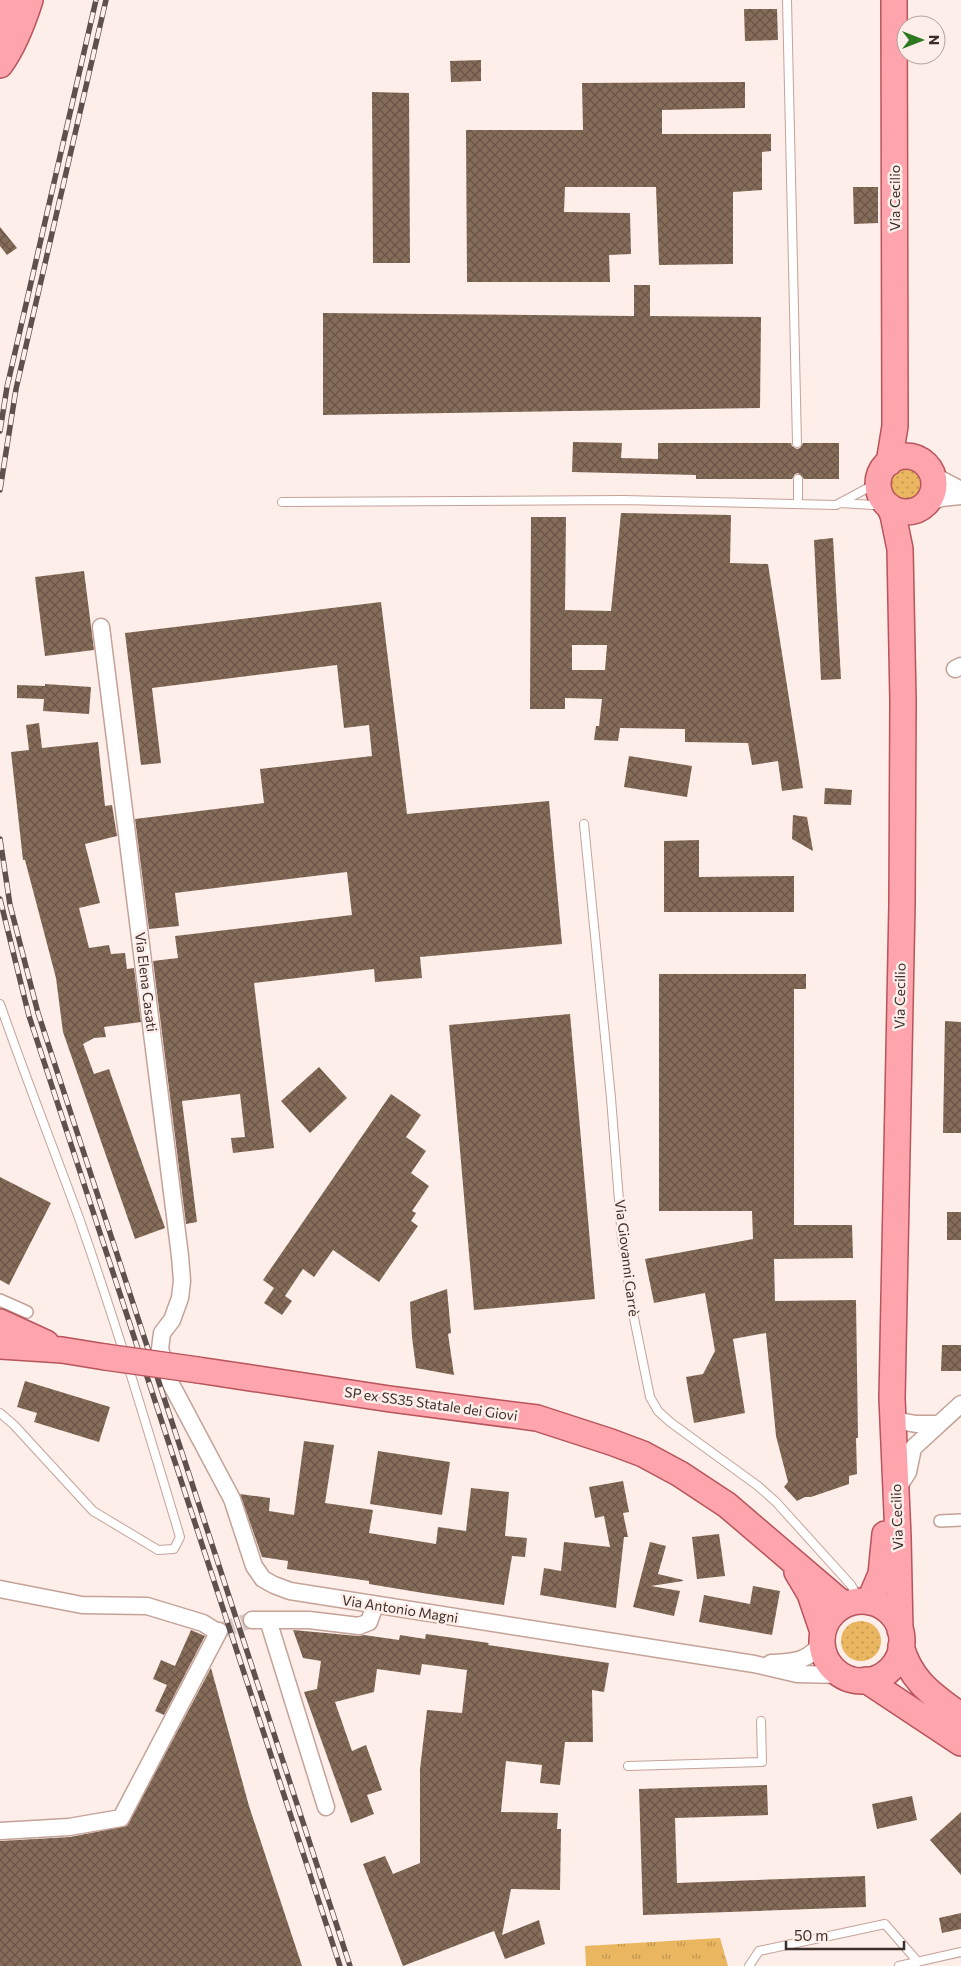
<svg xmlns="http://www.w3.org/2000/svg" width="961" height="1966" viewBox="0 0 961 1966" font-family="Commissioner,sans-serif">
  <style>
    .grass { fill: url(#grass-dots) }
    .park { fill: url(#park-tufts) }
    .building { fill: url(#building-cross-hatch); fill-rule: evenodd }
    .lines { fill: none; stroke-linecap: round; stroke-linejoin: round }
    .minor-tunnel { stroke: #d6c8c3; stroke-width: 16; stroke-dasharray: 16 8; stroke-linecap: butt }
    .service-casing { stroke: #c4a298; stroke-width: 10 }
    .pedestrian-casing { stroke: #c4a298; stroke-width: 14 }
    .minor-casing { stroke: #c4a298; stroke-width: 19 }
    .primary-casing { stroke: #b8545b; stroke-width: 28 }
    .service { stroke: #fff; stroke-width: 8 }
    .pedestrian { stroke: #fff; stroke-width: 11 }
    .minor { stroke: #fff; stroke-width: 16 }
    .primary { stroke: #fda4ad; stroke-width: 25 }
    .rail-casing { stroke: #5e504c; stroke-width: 5.5 }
    .rail { stroke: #fdeee9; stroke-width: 4; stroke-dasharray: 11; stroke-linecap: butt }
    .primary-bridge-casing { stroke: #b8545b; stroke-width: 28; stroke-linecap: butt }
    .primary-bridge { stroke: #fda4ad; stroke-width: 25 }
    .labels { text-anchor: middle; stroke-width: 5; stroke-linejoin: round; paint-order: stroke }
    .street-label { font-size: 14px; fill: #3c2e2a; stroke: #fdeee9 }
  </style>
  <defs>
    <pattern id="grass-dots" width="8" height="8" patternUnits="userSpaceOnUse" patternTransform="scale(1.25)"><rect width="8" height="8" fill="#eab760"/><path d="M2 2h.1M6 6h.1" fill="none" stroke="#bf954f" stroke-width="1.8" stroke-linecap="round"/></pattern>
    <pattern id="park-tufts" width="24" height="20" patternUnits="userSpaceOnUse" patternTransform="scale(1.25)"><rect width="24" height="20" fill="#eab760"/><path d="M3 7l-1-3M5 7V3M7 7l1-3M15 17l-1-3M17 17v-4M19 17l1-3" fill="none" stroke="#bf954f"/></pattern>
    <pattern id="building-cross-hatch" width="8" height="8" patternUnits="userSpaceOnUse" patternTransform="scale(1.25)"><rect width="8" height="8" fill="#866d5a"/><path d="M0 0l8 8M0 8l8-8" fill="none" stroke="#695547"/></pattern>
  </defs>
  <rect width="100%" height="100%" fill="#fdeee9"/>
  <path class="grass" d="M890 484a16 16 0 1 1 32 0a16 16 0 1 1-32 0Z
    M841 1641a20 20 0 1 1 40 0a20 20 0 1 1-40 0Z"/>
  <path class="park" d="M 720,1938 L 728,1966 L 586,1966 L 585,1946 Z"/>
  <path class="building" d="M 744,9 L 777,9 L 778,40 L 745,41 Z
    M 481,60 L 481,81 L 451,82 L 450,61 Z
    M 745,82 L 745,108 L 662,110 L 662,134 L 771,134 L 771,151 L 762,152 L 762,190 L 733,192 L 733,264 L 659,265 L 656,187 L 565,187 L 564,212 L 630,213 L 631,254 L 609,255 L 610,282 L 467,282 L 466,130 L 583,130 L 582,83 Z
    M 372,92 L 409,93 L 410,263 L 373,263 Z
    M 853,187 L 878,187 L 878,223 L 854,224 Z
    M 0,227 L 17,248 L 7,255 L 0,246 Z
    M 634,285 L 650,285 L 650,316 L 761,317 L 760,408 L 323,415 L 323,313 L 634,316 Z
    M 573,442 L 622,443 L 621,458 L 658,459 L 658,443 L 791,443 L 792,446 L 797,449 L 800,448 L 803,443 L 839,443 L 839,479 L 804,479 L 798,473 L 795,474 L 792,479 L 696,479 L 696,475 L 572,472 Z
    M 621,513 L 731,515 L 730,563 L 768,564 L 803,788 L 782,791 L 778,761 L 752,765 L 748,743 L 685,742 L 685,729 L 620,728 L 618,741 L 594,740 L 596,726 L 599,726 L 602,699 L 565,698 L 565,709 L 530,709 L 531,517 L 566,517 L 565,610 L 611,611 ZM 572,645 L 607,645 L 605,670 L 572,670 Z
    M 833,538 L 841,679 L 821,680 L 814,540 Z
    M 84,571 L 94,650 L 45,656 L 35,577 Z
    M 381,602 L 407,814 L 549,801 L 562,944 L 420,957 L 422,978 L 375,982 L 374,969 L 254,983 L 274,1148 L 233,1153 L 231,1138 L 245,1137 L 240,1094 L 182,1101 L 197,1222 L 186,1224 L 153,961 L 178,958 L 175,936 L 352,915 L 347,872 L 175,893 L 179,926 L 149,929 L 135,819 L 264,803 L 260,769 L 372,756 L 369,725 L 344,728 L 337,665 L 152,688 L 161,763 L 141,765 L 125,633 Z
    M 45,684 L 91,687 L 89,714 L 43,711 L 44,699 L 17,698 L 17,685 L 45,686 Z
    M 39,723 L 42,748 L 98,742 L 105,806 L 112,805 L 117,836 L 85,844 L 100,903 L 79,908 L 89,948 L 109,945 L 111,954 L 125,953 L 127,969 L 134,968 L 141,1022 L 104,1027 L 106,1037 L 94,1038 L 83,1044 L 94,1074 L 109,1069 L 165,1228 L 135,1239 L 63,1032 L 56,978 L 25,860 L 23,860 L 11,752 L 29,750 L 26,725 Z
    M 629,756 L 692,766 L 687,797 L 624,787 Z
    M 825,788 L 852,790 L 851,805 L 824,804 Z
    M 793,815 L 807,817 L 813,851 L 792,839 Z
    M 699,840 L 699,877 L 794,876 L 794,912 L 664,912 L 664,841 Z
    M 659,974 L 806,974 L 806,989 L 794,989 L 794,1225 L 852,1225 L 853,1258 L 774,1259 L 775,1301 L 856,1300 L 858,1438 L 856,1438 L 857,1474 L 849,1476 L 849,1484 L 811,1497 L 805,1497 L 797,1501 L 784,1487 L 788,1482 L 776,1436 L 766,1333 L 733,1339 L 745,1413 L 694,1423 L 686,1377 L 703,1374 L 715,1351 L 705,1293 L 654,1303 L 645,1259 L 753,1239 L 752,1211 L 659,1211 Z
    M 570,1014 L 595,1299 L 474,1310 L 449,1025 Z
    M 945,1021 L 961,1022 L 961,1133 L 943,1133 Z
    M 319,1067 L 347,1098 L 310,1133 L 281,1101 Z
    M 391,1094 L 421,1115 L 406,1137 L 426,1151 L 411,1173 L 429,1186 L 412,1211 L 416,1213 L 411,1221 L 418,1226 L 379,1282 L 333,1250 L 314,1277 L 303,1269 L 285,1296 L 292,1301 L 282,1315 L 264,1303 L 274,1288 L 263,1280 Z
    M 0,1177 L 51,1203 L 9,1285 L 0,1280 Z
    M 947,1212 L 961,1212 L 961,1240 L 947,1240 Z
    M 447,1289 L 451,1333 L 448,1334 L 454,1375 L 416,1368 L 412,1337 L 410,1302 Z
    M 942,1345 L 961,1345 L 961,1371 L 941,1371 Z
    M 25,1381 L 110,1407 L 99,1442 L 34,1422 L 37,1413 L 17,1407 Z
    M 304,1441 L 334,1445 L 325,1503 L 373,1510 L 369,1533 L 436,1544 L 438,1527 L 466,1531 L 471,1488 L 509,1492 L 505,1536 L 527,1538 L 525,1557 L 512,1556 L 504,1605 L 429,1594 L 369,1584 L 369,1581 L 287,1569 L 288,1561 L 262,1557 L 240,1494 L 270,1498 L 269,1511 L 294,1515 Z
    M 378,1451 L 450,1462 L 442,1515 L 370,1504 Z
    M 623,1481 L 629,1512 L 623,1513 L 628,1537 L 624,1537 L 616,1608 L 540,1595 L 544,1568 L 561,1571 L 564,1542 L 610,1547 L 604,1516 L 595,1518 L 589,1487 Z
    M 719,1534 L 725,1576 L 697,1579 L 692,1537 Z
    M 650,1542 L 666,1546 L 658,1574 L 683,1580 L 683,1581 L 651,1586 L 680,1591 L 674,1616 L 633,1607 Z
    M 753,1586 L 780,1591 L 772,1635 L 699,1622 L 704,1595 L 750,1604 Z
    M 191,1630 L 205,1636 L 164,1715 L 155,1711 L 167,1685 L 153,1679 L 161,1660 L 175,1666 Z
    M 293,1630 L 358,1636 L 364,1635 L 399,1640 L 400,1635 L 425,1639 L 426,1634 L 489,1643 L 488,1645 L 609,1663 L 604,1692 L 592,1690 L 593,1742 L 565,1742 L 560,1785 L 540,1783 L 542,1765 L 506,1761 L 501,1812 L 558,1813 L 557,1829 L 561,1829 L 560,1890 L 511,1889 L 502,1935 L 539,1920 L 545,1944 L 505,1959 L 494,1931 L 403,1966 L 363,1864 L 385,1856 L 393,1874 L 420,1863 L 420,1769 L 427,1710 L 462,1713 L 467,1670 L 422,1664 L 420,1675 L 377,1669 L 374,1692 L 335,1702 L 352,1751 L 366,1745 L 382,1790 L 367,1795 L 374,1814 L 351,1823 L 304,1692 L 317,1689 L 321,1661 L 303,1658 Z
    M 211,1668 L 249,1806 L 302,1966 L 0,1966 L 0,1841 L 70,1837 L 127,1826 Z
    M 767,1785 L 768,1815 L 675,1818 L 677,1883 L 865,1876 L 866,1907 L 643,1915 L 639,1789 Z
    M 912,1796 L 917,1820 L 877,1829 L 872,1804 Z
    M 961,1812 L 961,1875 L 930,1840 Z
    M 961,1913 L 961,1929 L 942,1933 L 939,1918 Z"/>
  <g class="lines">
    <path class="minor-tunnel" d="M 219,1631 L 252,1620"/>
    <g class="service-casing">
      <path id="service" d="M 787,0 L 797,443
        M 798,479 L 798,503
        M 282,502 L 623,500 L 836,505 L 879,482
        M 840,503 L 873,505 L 885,502
        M 584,824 L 611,1098 L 622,1239 L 634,1318 L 650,1397 L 658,1411 L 670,1422 L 758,1486 L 776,1502 L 851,1585 L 860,1601
        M 0,1004 C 25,1076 53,1147 79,1218 C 116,1323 148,1430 180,1537 L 174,1549 L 158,1550 L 93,1511 L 14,1425 L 0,1413
        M 628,1766 L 762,1762 L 761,1721
        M 749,1966 L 759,1951 L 885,1924 L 918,1962
        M 899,1966 L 961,1952"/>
    </g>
    <g class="pedestrian-casing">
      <path id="pedestrian" d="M 0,1300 L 27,1312
        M 940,1521 L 961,1520"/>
    </g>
    <g class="minor-casing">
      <path id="minor" d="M 933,475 L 961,490
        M 926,504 L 941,498 L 961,496
        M 101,627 L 180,1256 L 182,1281 L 180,1298 L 172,1320 L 162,1333 L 160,1349 L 171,1384 L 232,1499 L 254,1566 L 263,1579 L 274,1585 L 290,1591 L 754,1664 L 797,1674 L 842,1675
        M 955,669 L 961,666
        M 894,1420 L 916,1424 L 938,1424
        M 896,1491 L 908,1472 L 913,1448 L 961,1404
        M 0,1589 L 82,1605 L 147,1606 L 203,1623 L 214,1630 L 219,1631 L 121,1818 L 69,1827 L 0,1831
        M 252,1620 L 309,1620 L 359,1626 L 369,1622 L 375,1605
        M 268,1620 L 326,1807
        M 771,1663 C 794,1662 809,1662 822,1641"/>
    </g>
    <g class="primary-casing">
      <path id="primary" d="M 0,34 L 11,0
        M 0,65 C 14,46 23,22 30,0
        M878 484a28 28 0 1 1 56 0a28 28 0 1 1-56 0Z
        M 889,463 L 895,426 L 894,0
        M 889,506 L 893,515 L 900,549 L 903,701 L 902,904 L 892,1398 L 898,1537 L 900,1630
        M 0,1322 L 46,1343
        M 0,1346 L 62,1350 L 105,1357
        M 198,1370 L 390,1399 L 537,1418 L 611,1442 L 643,1454 L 680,1474 L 727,1505 L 844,1605
        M 797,1572 L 810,1594 L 823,1632
        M822 1641a40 40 0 1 1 80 0a40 40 0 1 1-80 0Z
        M 869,1602 L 881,1574 L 885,1534
        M 901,1646 C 911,1682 933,1695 961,1716
        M 866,1680 L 961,1743"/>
    </g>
    <use href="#service" class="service"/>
    <use href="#pedestrian" class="pedestrian"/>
    <use href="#minor" class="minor"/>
    <use href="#primary" class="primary"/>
    <g class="rail-casing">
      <path id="rail" d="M 0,431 L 7,387 L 96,0
        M 0,490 L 16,389 L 106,0
        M 0,839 L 10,905 L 38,1013 L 350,1966
        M 0,899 L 29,1016 L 340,1966"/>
    </g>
    <use href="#rail" class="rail"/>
    <g class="primary-bridge-casing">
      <path id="primary-bridge" d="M 105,1357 L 198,1370"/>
    </g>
    <use href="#primary-bridge" class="primary-bridge"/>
  </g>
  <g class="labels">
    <g class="street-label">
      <text transform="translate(895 198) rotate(-90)" y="5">Via Cecilio</text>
      <text transform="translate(146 982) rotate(83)" y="5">Via Elena Casati</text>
      <text transform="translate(900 996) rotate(-89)" y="5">Via Cecilio</text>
      <text transform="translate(627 1258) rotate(83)" y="5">Via Giovanni Garrè</text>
      <text transform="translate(431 1404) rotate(8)" y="5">SP ex SS35 Statale dei Giovi</text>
      <text transform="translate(897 1517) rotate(-92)" y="5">Via Cecilio</text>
      <text transform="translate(400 1609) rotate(9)" y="5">Via Antonio Magni</text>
    </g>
  </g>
  <g transform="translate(921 40) rotate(90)"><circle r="24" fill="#fdeee9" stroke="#b0a19d"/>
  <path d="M0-4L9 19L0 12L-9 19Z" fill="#2e7920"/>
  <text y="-8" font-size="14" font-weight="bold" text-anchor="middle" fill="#3c2e2a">N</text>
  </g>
  <path d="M786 1941v8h118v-8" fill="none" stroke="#3c2e2a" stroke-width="2.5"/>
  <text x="794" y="1941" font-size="15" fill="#3c2e2a" stroke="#fdeee9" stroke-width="4" paint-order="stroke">50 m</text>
</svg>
